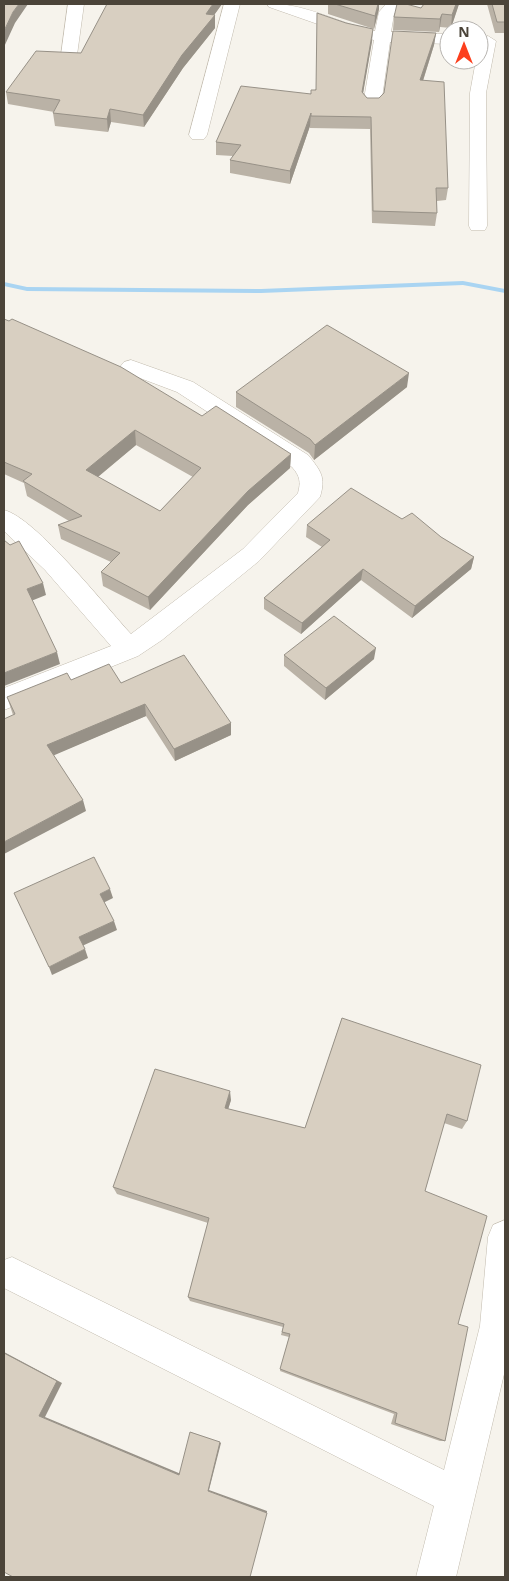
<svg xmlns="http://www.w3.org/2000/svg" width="509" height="1581" viewBox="0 0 509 1581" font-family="'Noto Sans',sans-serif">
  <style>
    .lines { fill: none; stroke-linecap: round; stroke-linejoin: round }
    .stream { fill: #a9d4f2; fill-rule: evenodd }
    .minor-casing { stroke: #c2bbae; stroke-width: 1 }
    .minor { fill: #fff; fill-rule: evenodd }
    .wall { fill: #bab2a6; fill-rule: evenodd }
    .shaded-wall { fill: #979187 }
    .building { fill: #d8cfc1; stroke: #979187; fill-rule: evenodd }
  </style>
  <rect width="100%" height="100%" fill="#f6f3ec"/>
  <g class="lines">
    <path class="stream" d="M 463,281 L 505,289 L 505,293 L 463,285 L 261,293 L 27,291 L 4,286 L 4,282 L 27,287 L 261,289 Z"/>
    <g class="minor-casing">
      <path id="minor" d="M 68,4 L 84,4 L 77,55 L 75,58 L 63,58 L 61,55 Z
        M 224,4 L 240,4 L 207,135 L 204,139 L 192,139 L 189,135 Z
        M 267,4 C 304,2 339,24 375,31 L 379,12 L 386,4 L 403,4 L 394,14 L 391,32 L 449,34 L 449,44 L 390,42 L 381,105 L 378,109 L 366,109 L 363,105 L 374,40 L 346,34 L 269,7 Z
        M 488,36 L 496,41 L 486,93 L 487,226 L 485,230 L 471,230 L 469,226 L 470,93 L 476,60 L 479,60 L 480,41 Z
        M 131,360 L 193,382 L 308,455 C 321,471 326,477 320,497 L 259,561 L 162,640 L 138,656 L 4,710 L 4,688 L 111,646 L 45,570 L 4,531 L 4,510 C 36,518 106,607 131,634 L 243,549 L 298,493 C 301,482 300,476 292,467 L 177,392 L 124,372 L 120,367 L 124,362 Z
        M 505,1220 L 505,1370 L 456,1577 L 416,1577 L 434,1506 L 4,1288 L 4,1260 L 12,1257 L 444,1470 L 480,1326 L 488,1237 L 493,1225 Z"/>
    </g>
    <use href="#minor" class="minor"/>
  </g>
  <path class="wall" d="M 222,4 L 214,15 L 215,15 L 215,28 L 183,68 L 144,127 L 111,122 L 108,132 L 55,126 L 53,113 L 54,112 L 8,104 L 6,92 L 81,53 Z
    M 328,4 L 379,4 L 379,9 L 374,29 L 328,14 Z
    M 424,4 L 459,4 L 451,28 L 440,27 L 439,32 L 393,30 L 394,17 L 421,8 Z
    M 487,4 L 505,4 L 505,33 L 495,33 Z
    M 436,33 L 434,45 L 423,81 L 448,188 L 446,200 L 437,201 L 437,213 L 435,226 L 372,223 L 370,129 L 310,128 L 310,126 L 290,184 L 230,173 L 230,160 L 233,156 L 216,155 L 216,142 L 310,94 L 372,41 L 363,93 L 367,98 L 379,98 Z
    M 4,319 L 202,416 L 291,454 L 290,468 L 248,505 L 150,610 L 103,586 L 101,572 L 111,562 L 61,539 L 58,525 L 69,521 L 27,496 L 24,483 L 4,474 ZM 136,445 L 193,477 L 160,511 L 98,477 Z
    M 407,387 L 314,460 L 309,453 L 236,407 L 236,392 Z
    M 402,519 L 441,537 L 474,557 L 471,569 L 412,618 L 361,580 L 301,634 L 264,609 L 264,598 L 322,547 L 306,537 L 307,525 Z
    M 284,655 L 374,659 L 325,700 L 284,666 Z
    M 71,680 L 121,683 L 231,723 L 231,735 L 175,761 L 146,716 L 53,755 L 86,811 L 13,715 L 7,697 Z
    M 342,1018 L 467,1121 L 462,1129 L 444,1123 L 425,1191 L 458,1324 L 445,1441 L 440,1441 L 391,1424 L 394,1414 L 280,1371 L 289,1337 L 281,1335 L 283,1327 L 190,1301 L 188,1297 L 208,1223 L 117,1194 L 113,1187 L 231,1100 L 228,1109 L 305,1128 Z"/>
  <path class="shaded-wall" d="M 19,4 L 28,4 L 15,23 L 4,47 L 4,31 L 13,12 Z
    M 213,4 L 222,4 L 207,25 L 215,15 L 215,28 L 183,68 L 144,127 L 143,115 L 206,14 Z
    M 378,4 L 379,4 L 379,9 L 374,29 L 375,16 Z
    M 456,4 L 459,4 L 451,28 L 452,15 Z
    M 442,14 L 440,27 L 439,32 L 440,19 Z
    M 373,29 L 372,41 L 361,105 L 362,92 Z
    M 436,33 L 434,45 L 419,93 L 420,80 Z
    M 110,109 L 111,122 L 108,132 L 107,119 Z
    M 311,113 L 310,126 L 290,184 L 290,171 Z
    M 409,373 L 407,387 L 314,460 L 315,445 Z
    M 135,430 L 136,445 L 88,485 L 86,470 Z
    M 291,454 L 290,468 L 248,505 L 150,610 L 148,597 L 248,491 Z
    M 474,557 L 471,569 L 412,618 L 415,606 Z
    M 363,569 L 361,580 L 301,634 L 302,623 Z
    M 43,583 L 46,595 L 31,601 L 27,589 Z
    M 376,648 L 374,659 L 325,700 L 326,688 Z
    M 57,652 L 60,664 L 4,686 L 4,673 Z
    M 145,704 L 146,716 L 50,757 L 47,745 Z
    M 231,723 L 231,735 L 175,761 L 174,749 Z
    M 83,800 L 86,811 L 4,854 L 4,842 Z
    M 110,889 L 113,898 L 103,903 L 100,894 Z
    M 114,921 L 117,930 L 82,946 L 79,937 Z
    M 85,949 L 88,958 L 52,975 L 49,967 Z
    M 230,1091 L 231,1100 L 226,1116 L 225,1108 Z
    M 4,1352 L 62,1383 L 45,1417 L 181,1474 L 179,1475 L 39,1416 Z
    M 190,1432 L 221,1443 L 209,1490 L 267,1511 L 267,1513 L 208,1491 Z"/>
  <path class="building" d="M 4,4 L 19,4 L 13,12 L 4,31 Z
    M 107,4 L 213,4 L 206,14 L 215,15 L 182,55 L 143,115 L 110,109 L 107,119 L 53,113 L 60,100 L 6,92 L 36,51 L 81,53 Z
    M 335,4 L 378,4 L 375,16 Z
    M 397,4 L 406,4 L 421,8 L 424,4 L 456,4 L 452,15 L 442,14 L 440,19 L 394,17 Z
    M 492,4 L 505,4 L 505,22 L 497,22 Z
    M 317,13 L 346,23 L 373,29 L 362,92 L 367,98 L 379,98 L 384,93 L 393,31 L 436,33 L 420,80 L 444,82 L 448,188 L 436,188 L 437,213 L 373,211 L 371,117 L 311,116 L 311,113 L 290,171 L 230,160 L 241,145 L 216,142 L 241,86 L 311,94 L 311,90 L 316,90 Z
    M 4,319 L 9,321 L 12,319 L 121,367 L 202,416 L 216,406 L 291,454 L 248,491 L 148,597 L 101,572 L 120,553 L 58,525 L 82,516 L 23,481 L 32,474 L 4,462 ZM 135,430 L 201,468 L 160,511 L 86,470 Z
    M 327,325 L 409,373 L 315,445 L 310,439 L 236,392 Z
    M 351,488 L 402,519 L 412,513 L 441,537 L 474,557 L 415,606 L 363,569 L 302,623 L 264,598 L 330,540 L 307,525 Z
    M 4,540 L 10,545 L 19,541 L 43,583 L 27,589 L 57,652 L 4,673 Z
    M 334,616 L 376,648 L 326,688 L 284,655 Z
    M 184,655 L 231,723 L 174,749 L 145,704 L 47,745 L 83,800 L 4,842 L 4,719 L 15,714 L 7,697 L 67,673 L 71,680 L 109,664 L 121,683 Z
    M 94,857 L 110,889 L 100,894 L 114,921 L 79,937 L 85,949 L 49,967 L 14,893 Z
    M 342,1018 L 481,1065 L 467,1121 L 447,1114 L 425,1191 L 487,1216 L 458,1324 L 468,1327 L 445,1441 L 395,1423 L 397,1413 L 280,1369 L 290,1334 L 282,1332 L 284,1324 L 188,1297 L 209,1218 L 113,1187 L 155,1069 L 230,1091 L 225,1108 L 305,1128 Z
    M 4,1353 L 57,1381 L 39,1416 L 179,1475 L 190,1432 L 220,1442 L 208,1491 L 267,1513 L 250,1577 L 13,1577 L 4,1572 Z"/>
  <rect width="509" height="1581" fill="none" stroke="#4b4439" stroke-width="10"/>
  <g transform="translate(464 45)"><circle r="24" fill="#ffffff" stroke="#b7b4b0"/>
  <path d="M0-4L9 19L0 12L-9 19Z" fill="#fc3f1d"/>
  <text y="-8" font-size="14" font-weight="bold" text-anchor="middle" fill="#4b4439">N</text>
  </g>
</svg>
